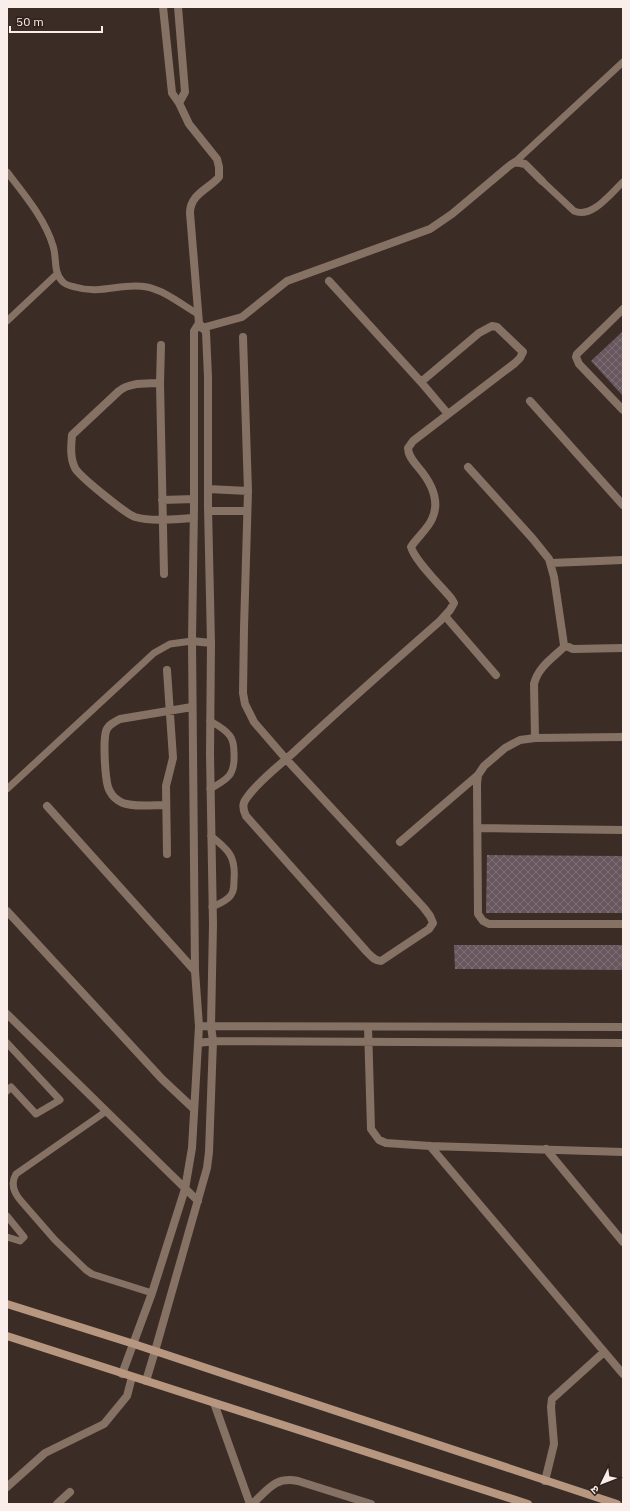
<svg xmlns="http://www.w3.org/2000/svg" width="630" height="1511" viewBox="0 0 630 1511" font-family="'IBM Plex Sans','Noto Sans Devanagari',sans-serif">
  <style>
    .building { fill: url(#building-cross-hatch) }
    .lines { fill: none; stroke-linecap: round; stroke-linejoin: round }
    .lane { stroke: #867264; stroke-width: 7 }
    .street { stroke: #867264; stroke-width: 8 }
    .secondary { stroke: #b79780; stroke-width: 8 }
  </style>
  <defs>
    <pattern id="building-cross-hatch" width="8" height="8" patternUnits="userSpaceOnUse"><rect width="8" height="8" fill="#68575e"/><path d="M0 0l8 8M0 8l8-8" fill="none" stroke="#7e6f75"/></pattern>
  </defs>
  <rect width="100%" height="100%" fill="#3c2c26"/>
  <path class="building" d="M 623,331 L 623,396 L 591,361 Z
    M 487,855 L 623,856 L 623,913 L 486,913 Z
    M 454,945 L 623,945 L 623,970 L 455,969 Z"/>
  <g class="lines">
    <path class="lane" d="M 515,162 L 623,62
      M 7,172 C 24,194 45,219 53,246 C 57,257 53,272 62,281 C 65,285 70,286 75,287 C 102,295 122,282 147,287 C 166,291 182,305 198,314
      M 542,181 L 574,211 C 592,219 611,193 623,182
      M 7,321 L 57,274
      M 210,721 C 217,725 225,729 230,736 C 234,741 234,748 234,754 C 235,775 228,779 210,789
      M 7,789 L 154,653 L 170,644 L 192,641
      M 211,836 C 229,850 236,857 234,880 C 234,886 234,891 231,895 C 227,901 219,904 212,907
      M 7,1043 L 60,1100 L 36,1114 L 11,1087 L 7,1091
      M 105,1112 L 16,1174 C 10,1184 14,1193 21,1201 L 55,1240 L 86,1270 L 92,1274 L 152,1293
      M 7,1216 L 24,1237 L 20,1241 L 7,1237"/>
    <path class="street" d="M 178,7 L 185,92 L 179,103
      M 329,281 L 421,382 L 448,414
      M 623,309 L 577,354 L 576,357 L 579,364 L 623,410
      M 202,328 L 242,317 L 287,281 L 430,229 L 452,214 L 509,166 L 515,162 L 525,164 L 542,181
      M 243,337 L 248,491 L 244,628 L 243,693 L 245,704 L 254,722 L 286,759 L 424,908 L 430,916 L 433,923 L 429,929 L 381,961 C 375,961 371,956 367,952 L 246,816 C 243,810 242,804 246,799 C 256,783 280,765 294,752 C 342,707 391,664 440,621 L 450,610 L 454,603 L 451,598 C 441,586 415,561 411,547 L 413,544 C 419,536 428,528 432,519 C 441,500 430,481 418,467 C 414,462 408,456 408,448 L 413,441 L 515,363 L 520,358 L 523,352 L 497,327 L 492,326 L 479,333 L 421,382
      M 161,345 L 160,383 L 164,574
      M 160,383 C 146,384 130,382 119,391 L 72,435 C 71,446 70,458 75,468 C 79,476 126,514 135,517 C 154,522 175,519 194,518
      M 530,401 L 623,505
      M 468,467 L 533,539 L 549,559 L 554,577 L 564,645 L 573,649 L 623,648
      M 208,489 L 248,491
      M 162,500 L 194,499
      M 208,511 L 247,511
      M 551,563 L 623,560
      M 445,616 L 496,675
      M 192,641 L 211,643
      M 623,737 L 535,738 L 520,740 L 505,748 L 484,766 L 478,775 L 477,784 L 478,914 L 483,921 L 489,924 L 623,924
      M 535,738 L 534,684 C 538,667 553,658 565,646
      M 165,805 C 153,805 129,808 119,801 C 114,798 110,793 108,787 C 105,776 103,742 106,731 C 108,725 114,722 120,719 L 192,707
      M 47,806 L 195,971
      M 478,828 L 623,830
      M 400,842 L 478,775
      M 167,854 L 166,786 L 173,758 L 167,670
      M 7,911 L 162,1079 L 194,1109
      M 7,1014 L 198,1201
      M 199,1026 L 623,1027
      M 368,1027 L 371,1129 L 379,1140 L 386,1143 L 430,1146 L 623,1152
      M 199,1043 L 213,1041 L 623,1043
      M 430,1146 L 623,1374
      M 546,1149 L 623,1242
      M 122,1374 L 152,1293 L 185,1189 L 192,1148 L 199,1026 L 195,971 L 192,641 L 194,506 L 194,331 L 199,323
      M 146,1381 L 155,1351 L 207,1168 L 209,1152 L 213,1041 L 211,1026 L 213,924 L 210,754 L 211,643 L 208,507 L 208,377 L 206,332 L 199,323 L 190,213 C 190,194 209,189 219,177 L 219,167 L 217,159 L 189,124 L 179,103 L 172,93 L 163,7
      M 214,1403 L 250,1504
      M 545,1481 L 554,1444 L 551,1407 L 552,1399 L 604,1352
      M 7,1487 L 45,1453 L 104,1424 L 127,1396 L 132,1377
      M 57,1504 L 70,1492
      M 252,1504 C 268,1490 275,1476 298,1481 L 371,1504"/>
    <path class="secondary" d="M 7,1304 L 134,1344 L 617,1504
      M 7,1336 L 528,1504"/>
  </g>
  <rect width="630" height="1511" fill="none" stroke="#f9eeea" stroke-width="16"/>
  <g transform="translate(602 1483) rotate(227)" stroke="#31221c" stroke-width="3" paint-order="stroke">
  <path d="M0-3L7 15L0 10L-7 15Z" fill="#f9eeea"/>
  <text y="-6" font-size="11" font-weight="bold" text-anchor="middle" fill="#f9eeea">उ</text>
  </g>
  <path d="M10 26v6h92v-6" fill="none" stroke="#f9eeea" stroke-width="2"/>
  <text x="16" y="26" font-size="12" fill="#f9eeea" stroke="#31221c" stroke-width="3" paint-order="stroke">50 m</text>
</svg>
